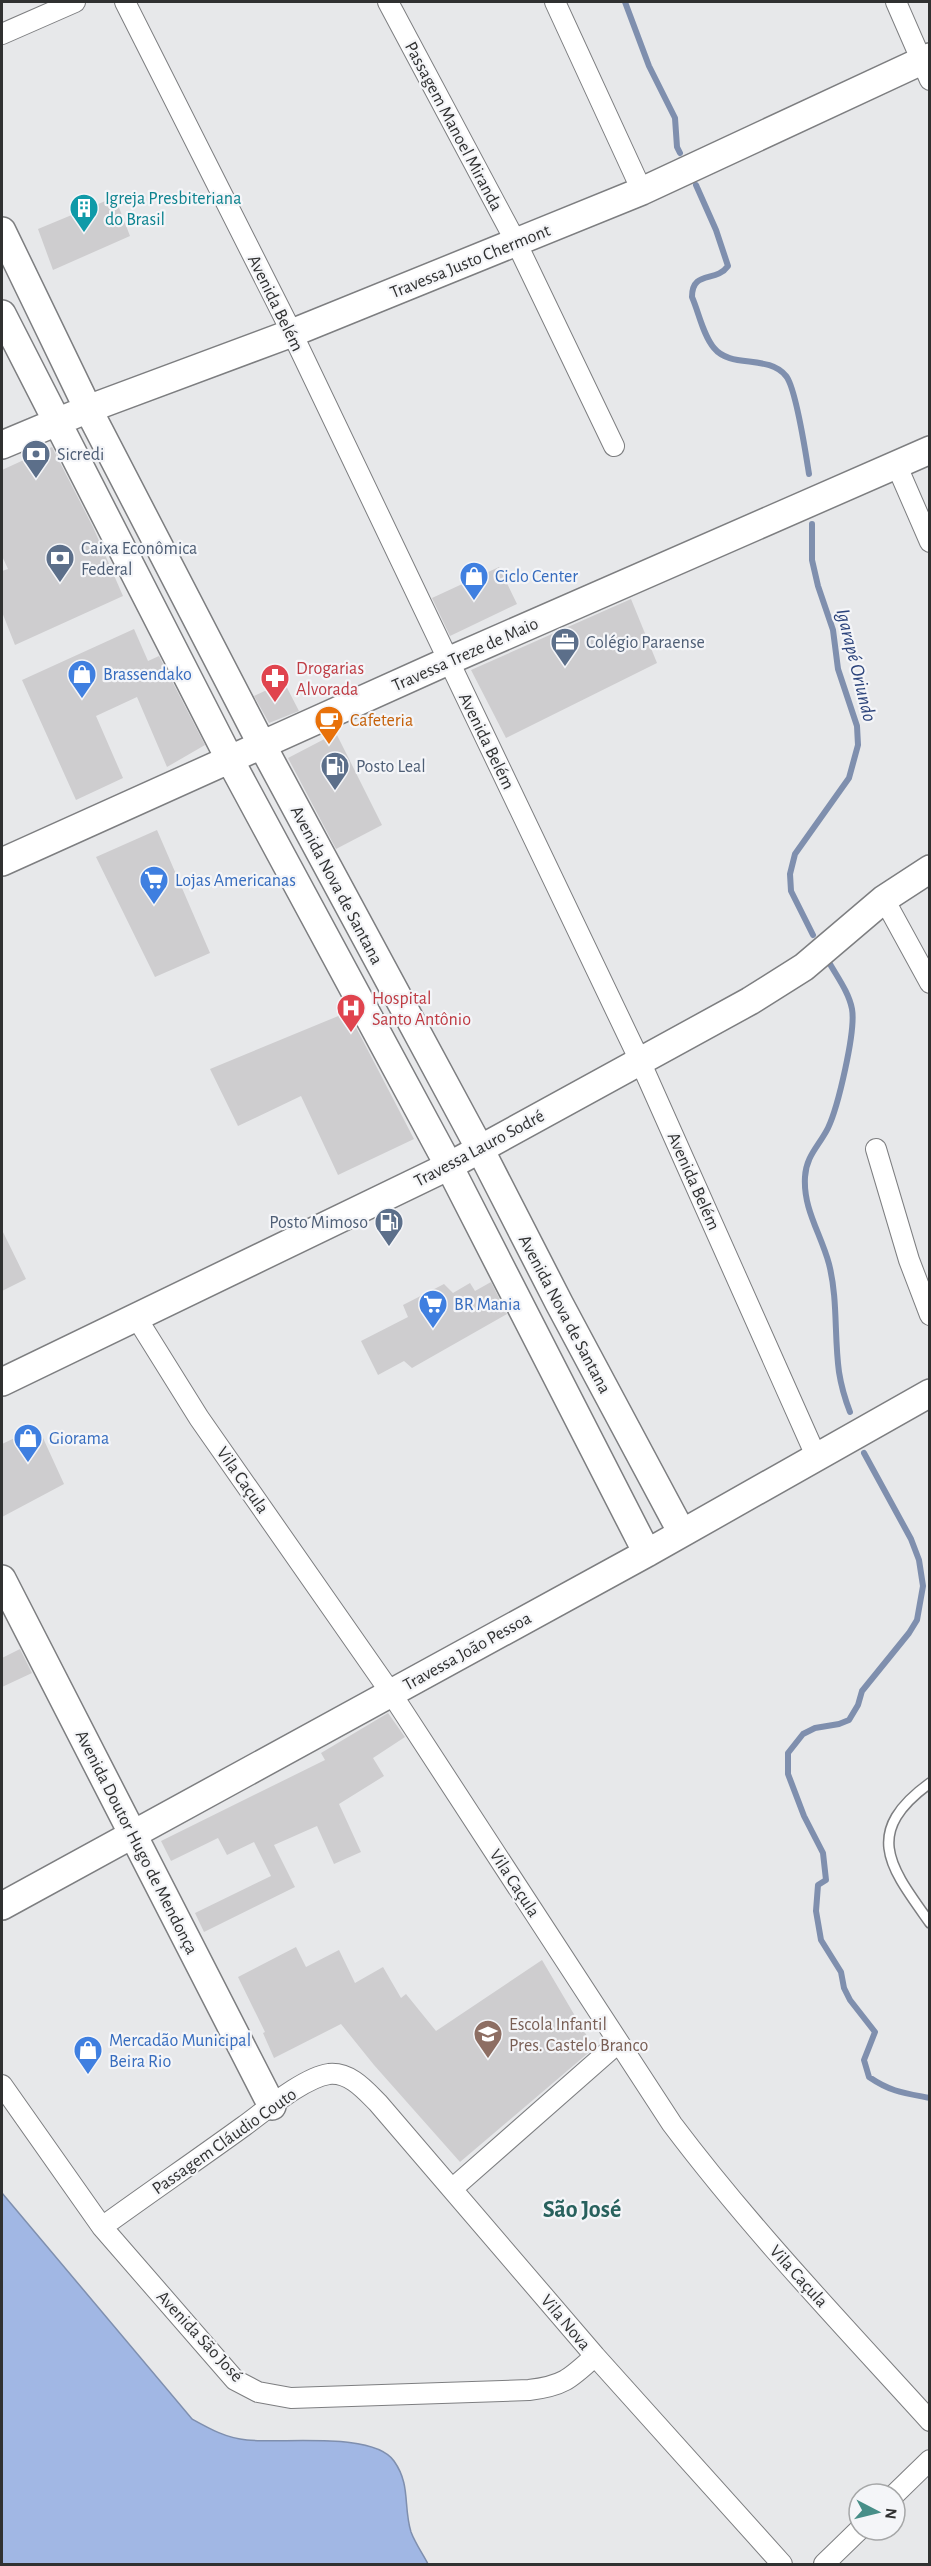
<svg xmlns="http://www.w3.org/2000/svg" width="931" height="2566" viewBox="0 0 931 2566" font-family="'Alegreya Sans',sans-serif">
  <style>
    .water { fill: #a1b7e4; stroke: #7f8fae; stroke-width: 1.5 }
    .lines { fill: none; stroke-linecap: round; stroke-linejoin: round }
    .stream { stroke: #7f8fae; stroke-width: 6 }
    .building { fill: #cecdcf }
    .lane-casing { stroke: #7d7e80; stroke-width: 12 }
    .street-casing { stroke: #7d7e80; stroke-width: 22 }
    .secondary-casing { stroke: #7d7e80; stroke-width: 30 }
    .lane { stroke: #fff; stroke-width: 9 }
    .street { stroke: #fff; stroke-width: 20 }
    .secondary { stroke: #fff; stroke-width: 27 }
    .labels { text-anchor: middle; stroke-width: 4.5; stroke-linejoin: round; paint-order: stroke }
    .street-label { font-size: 18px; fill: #303131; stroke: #f4f5f8 }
    .culture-label { font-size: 18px; fill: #0d838f; stroke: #f4f5f8; text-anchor: start }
    .service-label { font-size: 18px; fill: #4e5e75; stroke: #f4f5f8; text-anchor: start }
    .shop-label { font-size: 18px; fill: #366cbe; stroke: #f4f5f8; text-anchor: start }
    .health-label { font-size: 18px; fill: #be3a42; stroke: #f4f5f8; text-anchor: start }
    .food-label { font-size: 18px; fill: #c56008; stroke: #f4f5f8; text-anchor: start }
    .education-label { font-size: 18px; fill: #785e54; stroke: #f4f5f8; text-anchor: start }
    .water-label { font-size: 20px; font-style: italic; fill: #2b437b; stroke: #f4f5f8 }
    .district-label { font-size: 24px; font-weight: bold; fill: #28615d; stroke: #f4f5f8 }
  </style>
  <rect width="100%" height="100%" fill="#e7e8ea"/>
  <path class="water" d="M 2,2193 L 192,2419 C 210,2429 226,2438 247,2440 C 281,2444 373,2431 394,2461 C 411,2485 403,2506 411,2532 C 415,2543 423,2554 428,2564 L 2,2564 Z"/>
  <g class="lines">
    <path class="stream" d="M 625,2 L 649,66 L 675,118 L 677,147 L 680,153
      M 696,185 L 716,230 L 728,266 C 716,283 692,270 692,297 C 699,313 703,335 714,348 C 731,369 768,354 786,376 C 796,388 806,455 809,474
      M 812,524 L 812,560 L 818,586 L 833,630 L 838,669 L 857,726 L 858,745 L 849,778 L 795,854 L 790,874 L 791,891 L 813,935
      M 830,964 C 838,978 849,993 852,1009 C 856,1031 838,1107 828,1128 C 819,1146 806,1156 805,1177 C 803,1209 821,1234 829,1264 C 838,1299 834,1336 839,1372 C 841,1385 845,1399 850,1412
      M 864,1453 L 911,1539 L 919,1560 L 923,1586 L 917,1620 L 909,1633 L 862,1691 L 858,1705 L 849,1720 L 839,1724 L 815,1728 L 803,1734 L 788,1753 L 788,1774 L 804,1816 L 823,1853 L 826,1880 L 818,1885 L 816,1911 L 821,1940 L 841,1972 L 844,1988 L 850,2000 L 875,2032 L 864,2060 L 869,2077 C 891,2092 904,2093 930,2098"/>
  </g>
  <path class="building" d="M 115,197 L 130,236 L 53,270 L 38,229 Z
    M 52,447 L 93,527 L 123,596 L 15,645 L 2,612 L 2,571 L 8,569 L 2,556 L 2,470 Z
    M 499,567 L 517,604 L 450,636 L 432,598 Z
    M 631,599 L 657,663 L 506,738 L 471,670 Z
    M 134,629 L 148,661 L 159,656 L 205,745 L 167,767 L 137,697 L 96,716 L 123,778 L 76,800 L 22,680 Z
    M 284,682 L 299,711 L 269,723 L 254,696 Z
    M 336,733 L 382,825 L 336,849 L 288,758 Z
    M 157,830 L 210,953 L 155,977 L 96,857 Z
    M 348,1012 L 414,1139 L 338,1175 L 301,1096 L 238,1126 L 210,1069 Z
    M 2,1230 L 26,1279 L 2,1291 Z
    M 491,1282 L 507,1314 L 412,1368 L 404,1361 L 378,1375 L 361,1341 L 408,1317 L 403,1305 L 444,1284 L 453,1293 L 470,1283 L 475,1291 Z
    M 38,1427 L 64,1484 L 2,1517 L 2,1444 Z
    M 20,1649 L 32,1673 L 2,1687 L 2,1658 Z
    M 388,1713 L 405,1737 L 373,1758 L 384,1776 L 339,1804 L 361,1852 L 334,1864 L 317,1826 L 274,1845 L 295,1887 L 204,1932 L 195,1913 L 271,1876 L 254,1842 L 227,1855 L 218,1838 L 171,1861 L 161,1841 L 325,1760 L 321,1753 Z
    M 296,1947 L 306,1967 L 339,1950 L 355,1983 L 383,1967 L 401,1998 L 406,1994 L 436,2031 L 542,1960 L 594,2048 L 460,2162 L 374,2065 L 341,2024 L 274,2058 L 263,2033 L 265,2032 L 238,1977 Z"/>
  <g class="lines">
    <g class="lane-casing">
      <path id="lane" d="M 930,1783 C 861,1833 891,1868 930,1923"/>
    </g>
    <g class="street-casing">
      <path id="street" d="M 125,2 L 292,333 L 640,1061 L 816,1456
        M 388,2 L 516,242 L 614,446
        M 555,2 L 642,191
        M 896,2 L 930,80
        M 2,34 L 75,2
        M 896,464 L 930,542
        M 884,899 L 930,983
        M 876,1149 L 909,1260 L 930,1315
        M 136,1317 L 199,1418 L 391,1693 L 672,2124 C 751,2229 842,2324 930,2421
        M 2,2085 L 102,2227 L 235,2380 L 258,2392 L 291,2398 L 529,2390 C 563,2386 570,2379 595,2356
        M 452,2189 L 618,2043
        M 102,2227 C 149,2193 197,2160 244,2126 C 266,2110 303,2078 329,2074 C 350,2072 365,2090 378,2103 L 595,2356 L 782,2564
        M 895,2494 L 930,2460
        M 824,2564 L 859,2530"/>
    </g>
    <g class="secondary-casing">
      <path id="secondary" d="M 2,231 L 88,409 L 262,745 L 480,1149 L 559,1303 L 682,1533
        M 2,314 L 230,760 L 449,1166 L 647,1553
        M 2,445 L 88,409 L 292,333 L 642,191 L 930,57
        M 2,862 L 448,661 L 930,450
        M 2,1382 L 449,1166 L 750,1001 L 804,967 L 884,899 L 930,869
        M 2,1579 L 272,2106
        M 2,1906 L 647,1553 L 930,1393"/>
    </g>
    <use href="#lane" class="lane"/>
    <use href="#street" class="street"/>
    <use href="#secondary" class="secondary"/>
  </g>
  <defs>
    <g id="building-pin" transform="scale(1.5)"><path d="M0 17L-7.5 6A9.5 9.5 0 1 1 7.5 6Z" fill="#0f9aa8" stroke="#f4f5f8"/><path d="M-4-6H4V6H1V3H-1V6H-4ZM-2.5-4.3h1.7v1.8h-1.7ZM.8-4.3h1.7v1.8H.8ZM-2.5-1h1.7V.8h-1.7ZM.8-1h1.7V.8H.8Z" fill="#fff"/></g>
    <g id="bank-pin" transform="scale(1.5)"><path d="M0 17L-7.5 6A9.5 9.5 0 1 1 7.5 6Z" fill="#5c6f8a" stroke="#f4f5f8"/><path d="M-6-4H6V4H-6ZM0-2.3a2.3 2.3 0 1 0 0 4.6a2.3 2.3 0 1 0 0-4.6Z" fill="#fff"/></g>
    <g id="shop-pin" transform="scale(1.5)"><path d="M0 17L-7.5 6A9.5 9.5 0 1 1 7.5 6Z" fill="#3f7fe0" stroke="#f4f5f8"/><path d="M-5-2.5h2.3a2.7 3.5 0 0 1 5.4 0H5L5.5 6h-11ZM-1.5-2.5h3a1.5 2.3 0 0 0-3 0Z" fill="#fff"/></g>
    <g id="office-pin" transform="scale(1.5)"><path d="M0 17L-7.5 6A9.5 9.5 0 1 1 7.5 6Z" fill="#5c6f8a" stroke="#f4f5f8"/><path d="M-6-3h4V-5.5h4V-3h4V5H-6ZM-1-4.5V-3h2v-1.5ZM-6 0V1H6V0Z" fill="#fff"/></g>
    <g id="pharmacy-pin" transform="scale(1.5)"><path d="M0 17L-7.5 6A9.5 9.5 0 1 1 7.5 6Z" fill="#e0444e" stroke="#f4f5f8"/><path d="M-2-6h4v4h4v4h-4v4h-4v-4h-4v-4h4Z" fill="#fff"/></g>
    <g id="cafe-pin" transform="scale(1.5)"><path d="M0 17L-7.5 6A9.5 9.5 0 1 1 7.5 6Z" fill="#e8710a" stroke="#f4f5f8"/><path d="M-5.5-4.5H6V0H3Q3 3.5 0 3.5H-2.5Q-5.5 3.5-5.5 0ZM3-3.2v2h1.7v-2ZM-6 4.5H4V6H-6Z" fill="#fff"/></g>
    <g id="fuel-pin" transform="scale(1.5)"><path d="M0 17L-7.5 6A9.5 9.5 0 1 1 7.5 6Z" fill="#5c6f8a" stroke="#f4f5f8"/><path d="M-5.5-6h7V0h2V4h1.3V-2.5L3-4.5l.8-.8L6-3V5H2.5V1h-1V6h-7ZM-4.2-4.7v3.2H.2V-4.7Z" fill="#fff"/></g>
    <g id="supermarket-pin" transform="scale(1.5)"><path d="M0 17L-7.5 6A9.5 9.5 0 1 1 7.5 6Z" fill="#3f7fe0" stroke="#f4f5f8"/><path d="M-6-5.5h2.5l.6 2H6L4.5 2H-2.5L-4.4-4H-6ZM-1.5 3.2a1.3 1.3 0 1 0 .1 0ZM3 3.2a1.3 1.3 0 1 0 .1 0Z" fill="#fff"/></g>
    <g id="hospital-pin" transform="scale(1.5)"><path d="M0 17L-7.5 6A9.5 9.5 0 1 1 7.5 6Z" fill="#e0444e" stroke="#f4f5f8"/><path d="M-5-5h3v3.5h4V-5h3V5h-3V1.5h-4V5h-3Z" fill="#fff"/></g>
    <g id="school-pin" transform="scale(1.5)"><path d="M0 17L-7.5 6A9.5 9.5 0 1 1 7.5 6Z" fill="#8d6e63" stroke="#f4f5f8"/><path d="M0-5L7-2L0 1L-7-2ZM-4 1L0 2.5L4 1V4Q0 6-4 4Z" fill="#fff"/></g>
  </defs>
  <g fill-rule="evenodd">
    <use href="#building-pin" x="84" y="208"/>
    <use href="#bank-pin" x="36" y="454"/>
    <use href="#bank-pin" x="60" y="558"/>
    <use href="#shop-pin" x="474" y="576"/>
    <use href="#office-pin" x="565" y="642"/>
    <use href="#shop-pin" x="82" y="674"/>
    <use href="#pharmacy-pin" x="275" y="678"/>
    <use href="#cafe-pin" x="329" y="720"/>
    <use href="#fuel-pin" x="335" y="766"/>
    <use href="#supermarket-pin" x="154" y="880"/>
    <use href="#hospital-pin" x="351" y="1008"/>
    <use href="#fuel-pin" x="389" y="1222"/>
    <use href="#supermarket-pin" x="433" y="1304"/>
    <use href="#shop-pin" x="28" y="1438"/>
    <use href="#school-pin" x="488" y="2034"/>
    <use href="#shop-pin" x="88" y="2050"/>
  </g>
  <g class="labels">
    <g class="street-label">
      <text transform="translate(454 126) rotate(62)" y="6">Passagem Manoel Miranda</text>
      <text transform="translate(470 261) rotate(-22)" y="6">Travessa Justo Chermont</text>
      <text transform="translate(276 303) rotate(64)" y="6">Avenida Belém</text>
      <text transform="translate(465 654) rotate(-24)" y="6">Travessa Treze de Maio</text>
      <text transform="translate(487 741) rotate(64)" y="6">Avenida Belém</text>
      <text transform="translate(337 885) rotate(62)" y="6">Avenida Nova de Santana</text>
      <text transform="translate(479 1148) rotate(-28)" y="6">Travessa Lauro Sodré</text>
      <text transform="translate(694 1181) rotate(66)" y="6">Avenida Belém</text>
      <text transform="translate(565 1314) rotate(62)" y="6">Avenida Nova de Santana</text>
      <text transform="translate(243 1480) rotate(55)" y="6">Vila Caçula</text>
      <text transform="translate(467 1651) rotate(-29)" y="6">Travessa João Pessoa</text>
      <text transform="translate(137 1842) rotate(63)" y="6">Avenida Doutor Hugo de Mendonça</text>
      <text transform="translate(515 1883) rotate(57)" y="6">Vila Caçula</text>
      <text transform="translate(224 2141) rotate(-35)" y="6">Passagem Cláudio Couto</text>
      <text transform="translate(799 2276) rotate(48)" y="6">Vila Caçula</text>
      <text transform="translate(566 2322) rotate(50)" y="6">Vila Nova</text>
      <text transform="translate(200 2336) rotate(47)" y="6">Avenida São José</text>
    </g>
    <g class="culture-label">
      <text x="105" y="204">Igreja Presbiteriana<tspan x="105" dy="21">do Brasil</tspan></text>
    </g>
    <g class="service-label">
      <text x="57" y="460">Sicredi</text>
      <text x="81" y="554">Caixa Econômica<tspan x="81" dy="21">Federal</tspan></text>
      <text x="586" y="648">Colégio Paraense</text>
      <text x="356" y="772">Posto Leal</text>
      <text x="368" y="1228" text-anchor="end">Posto Mimoso</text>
    </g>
    <g class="shop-label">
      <text x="495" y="582">Ciclo Center</text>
      <text x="103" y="680">Brassendako</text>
      <text x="175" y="886">Lojas Americanas</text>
      <text x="454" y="1310">BR Mania</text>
      <text x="49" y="1444">Giorama</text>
      <text x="109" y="2046">Mercadão Municipal<tspan x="109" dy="21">Beira Rio</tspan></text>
    </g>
    <g class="health-label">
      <text x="296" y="674">Drogarias<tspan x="296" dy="21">Alvorada</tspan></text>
      <text x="372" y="1004">Hospital<tspan x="372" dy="21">Santo Antônio</tspan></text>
    </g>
    <g class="food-label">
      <text x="350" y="726">Cafeteria</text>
    </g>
    <g class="education-label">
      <text x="509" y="2030">Escola Infantil<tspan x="509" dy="21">Pres. Castelo Branco</tspan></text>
    </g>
    <g class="water-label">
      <text transform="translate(857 665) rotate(76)" y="7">Igarapé Oriundo</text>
    </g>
    <g class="district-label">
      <text x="582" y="2217">São José</text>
    </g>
  </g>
  <rect width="931" height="2566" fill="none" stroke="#303131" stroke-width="6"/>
  <g transform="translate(877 2512) rotate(97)"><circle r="28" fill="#f4f5f8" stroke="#a6a7a8" stroke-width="1.5"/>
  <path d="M0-4.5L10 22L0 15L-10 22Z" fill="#478e88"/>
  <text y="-9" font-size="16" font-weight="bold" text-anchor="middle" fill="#303131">N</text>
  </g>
</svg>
